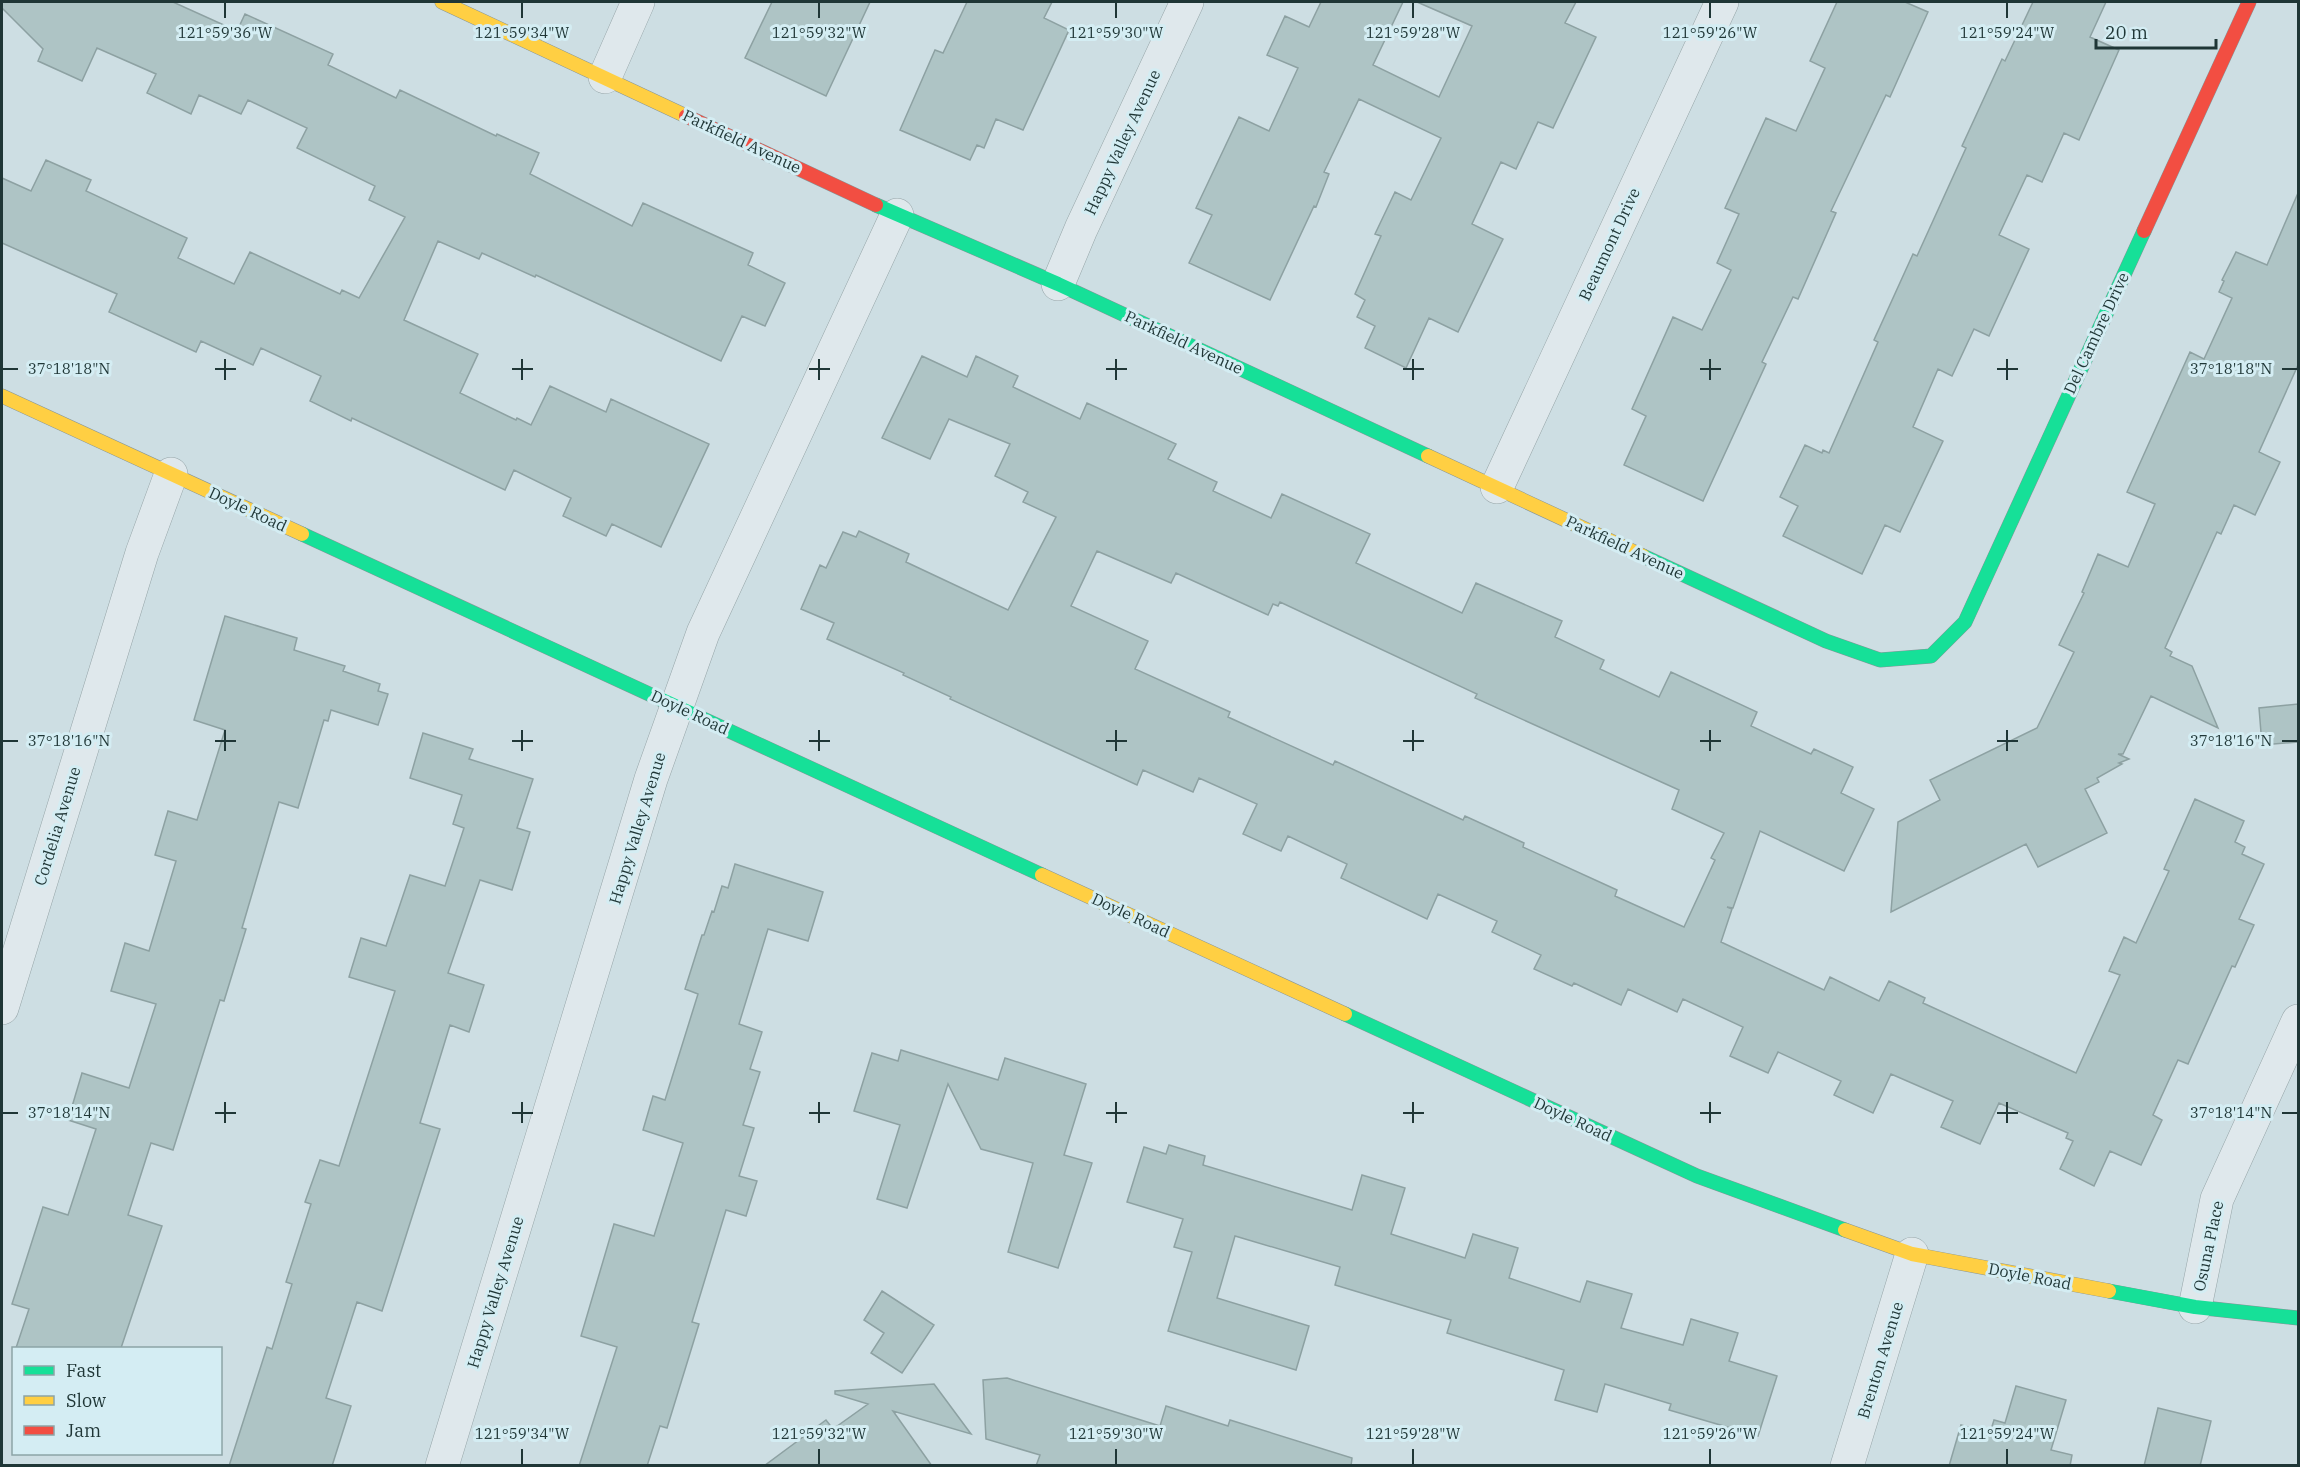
<svg xmlns="http://www.w3.org/2000/svg" width="2300" height="1467" viewBox="0 0 2300 1467" font-family="'IBM Plex Serif',serif">
  <style>
    .building { fill: #aec4c5; stroke: #8da1a2; stroke-width: 1.5; fill-rule: evenodd }
    .lines { fill: none; stroke-linecap: round; stroke-linejoin: round }
    .street-casing { stroke: #96a5a8; stroke-width: 34 }
    .fast-casing { stroke: #869598; stroke-width: 15 }
    .slow-casing { stroke: #869598; stroke-width: 15 }
    .jam-casing { stroke: #869598; stroke-width: 15 }
    .street { stroke: #dfe8ec; stroke-width: 33 }
    .fast { stroke: #16e098; stroke-width: 14 }
    .slow { stroke: #ffcf43; stroke-width: 14 }
    .jam { stroke: #f24e42; stroke-width: 14 }
    .ticks { fill: none; stroke: #1f3636; stroke-width: 2 }
    .labels { text-anchor: middle; stroke-width: 6; stroke-linejoin: round; paint-order: stroke }
    .street-label { font-size: 16px; fill: #1f3636; stroke: #d4edf3 }
    .ticks-label { font-size: 15px; text-anchor: middle; fill: #1f3636; stroke: #d4edf3; stroke-width: 6; stroke-linejoin: round; paint-order: stroke }
  </style>
  <rect width="100%" height="100%" fill="#cddee3"/>
  <path class="building" d="M 2,2 L 173,2 L 237,31 L 245,14 L 333,54 L 328,65 L 396,98 L 400,90 L 496,136 L 497,134 L 539,153 L 530,174 L 632,226 L 643,203 L 753,253 L 748,265 L 785,283 L 765,326 L 742,316 L 721,361 L 536,275 L 535,277 L 482,253 L 479,259 L 438,241 L 404,320 L 478,354 L 460,393 L 516,420 L 517,418 L 531,425 L 550,386 L 606,412 L 611,399 L 709,444 L 661,547 L 612,524 L 606,536 L 563,516 L 571,498 L 514,470 L 505,490 L 352,418 L 351,421 L 310,401 L 321,376 L 261,348 L 253,365 L 201,341 L 196,352 L 109,312 L 117,294 L 2,243 L 2,178 L 31,191 L 46,160 L 91,180 L 86,191 L 187,238 L 178,258 L 234,284 L 250,252 L 340,294 L 342,290 L 359,298 L 405,217 L 369,200 L 375,186 L 297,148 L 307,128 L 248,100 L 241,114 L 199,95 L 191,114 L 147,93 L 156,74 L 97,48 L 82,81 L 38,61 L 43,49 L 2,8 Z
    M 772,2 L 870,2 L 826,96 L 745,58 Z
    M 967,2 L 1052,2 L 1044,18 L 1069,30 L 1023,130 L 996,119 L 984,148 L 977,145 L 970,160 L 900,130 L 935,50 L 943,53 Z
    M 1321,2 L 1403,2 L 1373,65 L 1439,97 L 1472,26 L 1417,2 L 1576,2 L 1565,23 L 1596,37 L 1553,128 L 1538,122 L 1516,169 L 1501,162 L 1472,224 L 1503,239 L 1458,332 L 1429,318 L 1406,368 L 1365,348 L 1375,326 L 1357,317 L 1365,300 L 1355,294 L 1381,236 L 1375,234 L 1395,192 L 1411,200 L 1441,138 L 1359,99 L 1324,172 L 1329,174 L 1316,207 L 1314,206 L 1270,300 L 1189,263 L 1212,215 L 1196,208 L 1239,117 L 1269,131 L 1298,68 L 1267,55 L 1285,16 L 1309,27 Z
    M 1837,2 L 1905,2 L 1928,12 L 1890,97 L 1886,95 L 1831,211 L 1836,213 L 1798,299 L 1793,297 L 1762,362 L 1766,364 L 1703,501 L 1624,465 L 1646,416 L 1632,409 L 1673,317 L 1702,330 L 1731,270 L 1717,263 L 1739,214 L 1725,208 L 1766,118 L 1796,131 L 1825,68 L 1810,61 Z
    M 2033,2 L 2106,2 L 2090,37 L 2119,50 L 2079,140 L 2064,133 L 2042,182 L 2027,175 L 1999,235 L 2029,249 L 1989,336 L 1974,329 L 1952,376 L 1938,369 L 1913,427 L 1943,441 L 1900,532 L 1885,525 L 1862,574 L 1783,536 L 1798,506 L 1780,497 L 1805,445 L 1822,453 L 1823,450 L 1829,453 L 1878,342 L 1874,340 L 1913,254 L 1917,256 L 1966,148 L 1962,146 L 2002,59 L 2005,61 Z
    M 2298,193 L 2298,365 L 2259,452 L 2280,462 L 2255,515 L 2234,505 L 2221,534 L 2217,532 L 2165,648 L 2172,652 L 2170,656 L 2192,666 L 2218,728 L 2151,696 L 2123,754 L 2118,754 L 2129,759 L 2119,763 L 2122,764 L 2097,778 L 2099,782 L 2085,789 L 2107,833 L 2038,867 L 2026,844 L 1891,912 L 1898,822 L 1940,800 L 1930,780 L 2037,728 L 2074,652 L 2059,645 L 2084,593 L 2082,592 L 2098,554 L 2128,567 L 2155,504 L 2127,492 L 2190,352 L 2204,359 L 2232,298 L 2219,292 L 2224,281 L 2222,280 L 2236,252 L 2267,265 Z
    M 922,356 L 967,377 L 976,356 L 1018,376 L 1013,387 L 1080,419 L 1087,403 L 1176,444 L 1168,459 L 1217,482 L 1213,491 L 1271,518 L 1282,494 L 1370,534 L 1356,563 L 1462,613 L 1476,583 L 1562,621 L 1555,637 L 1604,660 L 1600,669 L 1659,697 L 1671,672 L 1757,712 L 1751,726 L 1811,754 L 1814,749 L 1853,767 L 1841,793 L 1874,809 L 1844,871 L 1760,831 L 1733,908 L 1727,907 L 1732,909 L 1721,942 L 1824,990 L 1830,977 L 1879,1001 L 1889,981 L 1925,998 L 1923,1003 L 2076,1073 L 2120,975 L 2109,971 L 2124,937 L 2136,943 L 2169,871 L 2164,869 L 2195,799 L 2244,821 L 2235,842 L 2245,847 L 2242,854 L 2264,864 L 2239,919 L 2254,925 L 2235,967 L 2232,966 L 2188,1064 L 2178,1060 L 2153,1115 L 2162,1120 L 2141,1165 L 2110,1151 L 2094,1186 L 2060,1169 L 2073,1141 L 2066,1138 L 2068,1133 L 1999,1103 L 1980,1144 L 1941,1127 L 1953,1101 L 1891,1074 L 1873,1113 L 1834,1095 L 1841,1081 L 1778,1052 L 1768,1073 L 1730,1056 L 1743,1027 L 1683,999 L 1677,1012 L 1628,989 L 1621,1005 L 1574,983 L 1572,986 L 1534,969 L 1541,955 L 1492,932 L 1497,921 L 1438,894 L 1427,919 L 1341,878 L 1347,864 L 1288,836 L 1281,851 L 1243,834 L 1257,804 L 1199,778 L 1193,792 L 1143,770 L 1137,785 L 950,699 L 951,697 L 903,675 L 904,673 L 827,639 L 834,623 L 801,609 L 820,565 L 826,568 L 843,532 L 856,537 L 859,531 L 909,554 L 906,562 L 1008,610 L 1056,517 L 1023,502 L 1028,492 L 995,476 L 1010,444 L 949,419 L 930,459 L 882,438 ZM 1097,551 L 1171,583 L 1176,573 L 1268,615 L 1273,604 L 1278,606 L 1280,602 L 1477,694 L 1475,698 L 1679,790 L 1672,809 L 1724,833 L 1711,858 L 1715,860 L 1684,927 L 1615,896 L 1617,890 L 1523,847 L 1524,843 L 1465,816 L 1463,820 L 1335,761 L 1333,765 L 1228,717 L 1230,712 L 1135,669 L 1148,641 L 1071,606 Z
    M 225,616 L 297,638 L 294,650 L 345,666 L 343,671 L 380,684 L 378,691 L 388,694 L 378,725 L 331,710 L 328,721 L 324,720 L 298,808 L 279,802 L 242,928 L 246,929 L 224,1001 L 220,1000 L 173,1150 L 151,1143 L 128,1215 L 162,1226 L 121,1348 L 16,1348 L 29,1309 L 12,1304 L 43,1207 L 68,1215 L 96,1129 L 68,1120 L 82,1073 L 129,1088 L 156,1004 L 111,991 L 125,943 L 149,951 L 176,861 L 155,855 L 168,811 L 197,820 L 225,730 L 194,720 Z
    M 2298,704 L 2298,742 L 2262,745 L 2259,708 Z
    M 423,733 L 473,749 L 469,759 L 533,779 L 517,828 L 530,832 L 512,890 L 480,880 L 448,973 L 484,985 L 469,1032 L 450,1025 L 420,1123 L 440,1129 L 382,1311 L 357,1302 L 326,1398 L 351,1406 L 332,1466 L 229,1466 L 267,1347 L 272,1349 L 292,1284 L 286,1282 L 311,1204 L 305,1202 L 320,1160 L 339,1166 L 395,991 L 349,977 L 361,938 L 386,946 L 410,875 L 445,886 L 464,828 L 453,824 L 462,795 L 410,778 Z
    M 735,864 L 823,892 L 808,941 L 768,929 L 739,1024 L 762,1032 L 750,1069 L 760,1072 L 743,1125 L 754,1128 L 739,1176 L 757,1181 L 746,1216 L 726,1210 L 692,1322 L 699,1324 L 667,1428 L 660,1426 L 647,1466 L 579,1466 L 617,1347 L 581,1336 L 614,1224 L 654,1236 L 683,1143 L 643,1130 L 653,1096 L 665,1100 L 698,994 L 685,989 L 702,935 L 704,935 L 712,911 L 714,912 L 722,886 L 728,888 Z
    M 901,1050 L 998,1080 L 1005,1058 L 1086,1084 L 1064,1155 L 1092,1163 L 1058,1268 L 1008,1252 L 1033,1163 L 981,1149 L 948,1084 L 907,1208 L 877,1199 L 900,1125 L 854,1111 L 872,1053 L 898,1061 Z
    M 1169,1145 L 1205,1156 L 1203,1165 L 1352,1210 L 1362,1175 L 1405,1188 L 1391,1234 L 1465,1258 L 1473,1234 L 1518,1248 L 1509,1278 L 1580,1302 L 1587,1281 L 1632,1294 L 1621,1328 L 1683,1345 L 1691,1319 L 1738,1333 L 1729,1361 L 1777,1376 L 1758,1436 L 1669,1410 L 1671,1404 L 1605,1384 L 1597,1412 L 1555,1400 L 1564,1370 L 1447,1333 L 1451,1320 L 1335,1285 L 1340,1267 L 1235,1236 L 1217,1298 L 1309,1326 L 1296,1370 L 1168,1331 L 1192,1252 L 1174,1247 L 1183,1219 L 1127,1202 L 1144,1147 L 1166,1154 Z
    M 882,1291 L 934,1325 L 902,1373 L 871,1353 L 884,1333 L 864,1320 Z
    M 1007,1378 L 1160,1426 L 1166,1406 L 1228,1426 L 1230,1420 L 1352,1458 L 1351,1466 L 1036,1466 L 1040,1455 L 986,1439 L 983,1380 Z
    M 934,1384 L 971,1434 L 893,1411 L 932,1466 L 764,1466 L 826,1420 L 833,1429 L 868,1404 L 835,1394 L 835,1391 Z
    M 2016,1386 L 2066,1400 L 2051,1450 L 2072,1455 L 2070,1466 L 1949,1466 L 1961,1425 L 1990,1433 L 1994,1420 L 2005,1423 Z
    M 2158,1408 L 2211,1421 L 2200,1466 L 2144,1466 Z"/>
  <g class="lines">
    <g class="street-casing">
      <path id="street" d="M 605,77 L 638,2
        M 1058,284 L 1081,229 L 1187,2
        M 1497,487 L 1722,2
        M 2,1008 L 142,553 L 171,474
        M 2195,1307 L 2217,1199 L 2298,1021
        M 442,1466 L 651,779 L 703,633 L 897,215
        M 1847,1466 L 1912,1254"/>
    </g>
    <g class="fast-casing">
      <path id="fast" d="M 876,205 L 1058,284 L 1428,456
        M 302,534 L 1042,875
        M 1643,556 L 1826,641 L 1880,660 L 1931,656 L 1965,622 L 2144,231
        M 1345,1014 L 1697,1176 L 1845,1230
        M 2109,1291 L 2195,1307 L 2298,1318"/>
    </g>
    <g class="slow-casing">
      <path id="slow" d="M 442,2 L 686,116
        M 2,396 L 302,534
        M 1428,456 L 1643,556
        M 1042,875 L 1345,1014
        M 1845,1230 L 1912,1254 L 2109,1291"/>
    </g>
    <g class="jam-casing">
      <path id="jam" d="M 686,116 L 876,205
        M 2144,231 L 2249,2"/>
    </g>
    <use href="#street" class="street"/>
    <use href="#fast" class="fast"/>
    <use href="#slow" class="slow"/>
    <use href="#jam" class="jam"/>
  </g>
  <path class="ticks" d="M 225,3 L 225,18M 522,3 L 522,18M 819,3 L 819,18M 1116,3 L 1116,18M 1413,3 L 1413,18M 1710,3 L 1710,18M 2007,3 L 2007,18M 225,359 L 225,380M 522,359 L 522,380M 819,359 L 819,380M 1116,359 L 1116,380M 1413,359 L 1413,380M 1710,359 L 1710,380M 2007,359 L 2007,380M 3,369 L 18,369M 215,369 L 236,369M 512,369 L 533,369M 809,369 L 830,369M 1106,369 L 1127,369M 1403,369 L 1424,369M 1700,369 L 1721,369M 1997,369 L 2018,369M 2282,369 L 2297,369M 225,730 L 225,751M 522,730 L 522,751M 819,730 L 819,751M 1116,730 L 1116,751M 1413,730 L 1413,751M 1710,730 L 1710,751M 2007,730 L 2007,751M 3,741 L 18,741M 215,741 L 236,741M 512,741 L 533,741M 809,741 L 830,741M 1106,741 L 1127,741M 1403,741 L 1424,741M 1700,741 L 1721,741M 1997,741 L 2018,741M 2282,741 L 2297,741M 225,1102 L 225,1123M 522,1102 L 522,1123M 819,1102 L 819,1123M 1116,1102 L 1116,1123M 1413,1102 L 1413,1123M 1710,1102 L 1710,1123M 2007,1102 L 2007,1123M 3,1113 L 18,1113M 215,1113 L 236,1113M 512,1113 L 533,1113M 809,1113 L 830,1113M 1106,1113 L 1127,1113M 1403,1113 L 1424,1113M 1700,1113 L 1721,1113M 1997,1113 L 2018,1113M 2282,1113 L 2297,1113M 522,1449 L 522,1464M 819,1449 L 819,1464M 1116,1449 L 1116,1464M 1413,1449 L 1413,1464M 1710,1449 L 1710,1464M 2007,1449 L 2007,1464"/>
  <g class="labels">
    <g class="street-label">
      <text transform="translate(742 141) rotate(25)" y="6">Parkfield Avenue</text>
      <text transform="translate(1122 142) rotate(-65)" y="6">Happy Valley Avenue</text>
      <text transform="translate(1609 244) rotate(-65)" y="6">Beaumont Drive</text>
      <text transform="translate(2096 333) rotate(-65)" y="6">Del Cambre Drive</text>
      <text transform="translate(1184 342) rotate(25)" y="6">Parkfield Avenue</text>
      <text transform="translate(248 509) rotate(25)" y="6">Doyle Road</text>
      <text transform="translate(1625 547) rotate(25)" y="6">Parkfield Avenue</text>
      <text transform="translate(690 712) rotate(25)" y="6">Doyle Road</text>
      <text transform="translate(57 826) rotate(-73)" y="6">Cordelia Avenue</text>
      <text transform="translate(637 828) rotate(-73)" y="6">Happy Valley Avenue</text>
      <text transform="translate(1131 915) rotate(25)" y="6">Doyle Road</text>
      <text transform="translate(1573 1119) rotate(25)" y="6">Doyle Road</text>
      <text transform="translate(2208 1246) rotate(-78)" y="6">Osuna Place</text>
      <text transform="translate(2030 1276) rotate(11)" y="6">Doyle Road</text>
      <text transform="translate(495 1292) rotate(-73)" y="6">Happy Valley Avenue</text>
      <text transform="translate(1880 1360) rotate(-73)" y="6">Brenton Avenue</text>
    </g>
  </g>
  <g class="ticks-label">
    <text x="225" y="38">121°59'36"W</text>
    <text x="522" y="38">121°59'34"W</text>
    <text x="819" y="38">121°59'32"W</text>
    <text x="1116" y="38">121°59'30"W</text>
    <text x="1413" y="38">121°59'28"W</text>
    <text x="1710" y="38">121°59'26"W</text>
    <text x="2007" y="38">121°59'24"W</text>
    <text x="69" y="374">37°18'18"N</text>
    <text x="2231" y="374">37°18'18"N</text>
    <text x="69" y="746">37°18'16"N</text>
    <text x="2231" y="746">37°18'16"N</text>
    <text x="69" y="1118">37°18'14"N</text>
    <text x="2231" y="1118">37°18'14"N</text>
    <text x="522" y="1439">121°59'34"W</text>
    <text x="819" y="1439">121°59'32"W</text>
    <text x="1116" y="1439">121°59'30"W</text>
    <text x="1413" y="1439">121°59'28"W</text>
    <text x="1710" y="1439">121°59'26"W</text>
    <text x="2007" y="1439">121°59'24"W</text>
  </g>
  <rect width="2300" height="1467" fill="none" stroke="#1f3636" stroke-width="6"/>
  <rect x="12" y="1347" width="210" height="108" fill="#d4edf3" stroke="#8ca4a7" stroke-width="1.5"/>
  <rect x="24" y="1366" width="30" height="9" fill="#16e098" stroke="#8ca4a7" stroke-width="1.5"/>
  <text x="66" y="1377" font-size="18" fill="#1f3636">Fast</text>
  <rect x="24" y="1396" width="30" height="9" fill="#ffcf43" stroke="#8ca4a7" stroke-width="1.5"/>
  <text x="66" y="1407" font-size="18" fill="#1f3636">Slow</text>
  <rect x="24" y="1426" width="30" height="9" fill="#f24e42" stroke="#8ca4a7" stroke-width="1.5"/>
  <text x="66" y="1437" font-size="18" fill="#1f3636">Jam</text>
  <path d="M2096 39v9h120v-9" fill="none" stroke="#1f3636" stroke-width="3"/>
  <text x="2105" y="39" font-size="18" fill="#1f3636" stroke="#d4edf3" stroke-width="4.5" paint-order="stroke">20 m</text>
</svg>
